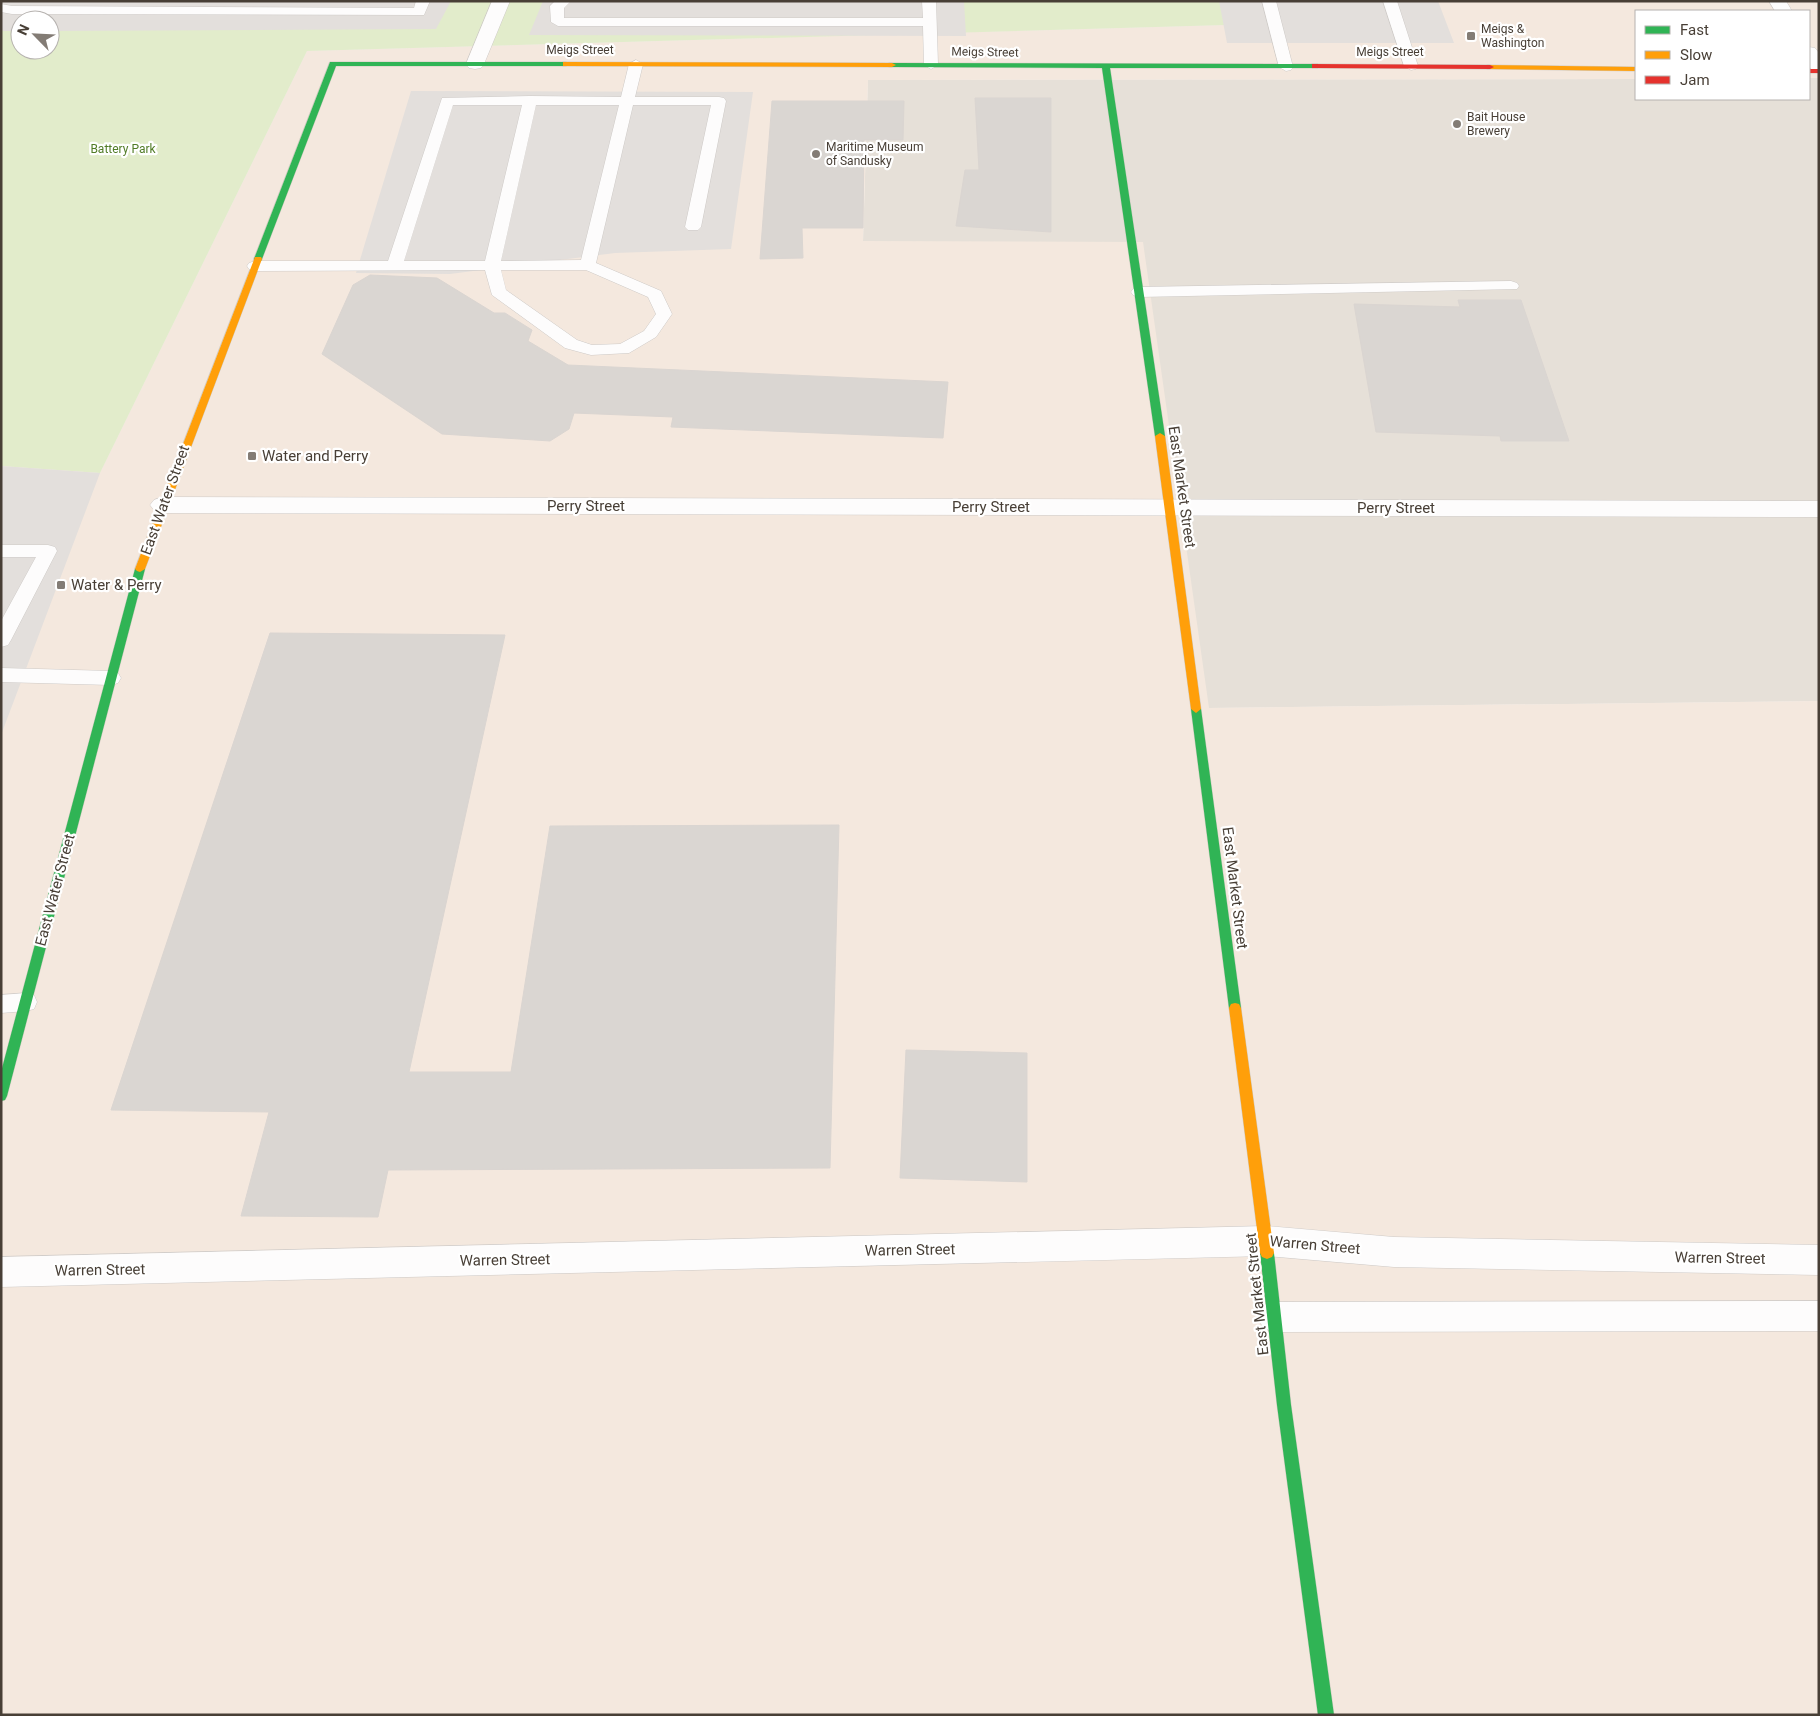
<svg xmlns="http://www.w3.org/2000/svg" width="1820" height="1716" viewBox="0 0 1820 1716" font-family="Roboto,sans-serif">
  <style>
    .residential { fill: #e6e0d8 }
    .commercial { fill: #f4e8de }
    .green { fill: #e2eccb; fill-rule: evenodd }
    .parking { fill: #e3dfdc }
    .building { fill: #dad6d2; stroke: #dad5d1 }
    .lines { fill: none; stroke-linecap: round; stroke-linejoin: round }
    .lane-casing { stroke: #cecac7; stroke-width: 1 }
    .street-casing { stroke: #cecac7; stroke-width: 1 }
    .fast-casing { stroke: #d1cbc2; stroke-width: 1 }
    .slow-casing { stroke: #d1cbc2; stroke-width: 1 }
    .jam-casing { stroke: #d1cbc2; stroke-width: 1 }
    .lane { fill: #fdfcfc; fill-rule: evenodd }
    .street { fill: #fdfcfc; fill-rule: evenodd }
    .fast { fill: #30b455; fill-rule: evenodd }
    .slow { fill: #ff9f0a; fill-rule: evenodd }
    .jam { fill: #e5322d; fill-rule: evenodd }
    .poi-dot { fill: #837c75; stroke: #fff; stroke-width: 2 }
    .labels { text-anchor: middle; stroke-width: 4.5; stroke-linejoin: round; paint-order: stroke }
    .far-poi-label { font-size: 12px; fill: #483f36; stroke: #fff; text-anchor: start }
    .far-street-label { font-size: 12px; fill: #483f36; stroke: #fff }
    .far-park-label { font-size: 12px; fill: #517c27; stroke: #fff }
    .poi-label { font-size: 15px; fill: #483f36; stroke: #fff; text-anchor: start }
    .street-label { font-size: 15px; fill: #483f36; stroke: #fff }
  </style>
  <rect width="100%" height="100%" fill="#f1eeeb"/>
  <path class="residential" d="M 1809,78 L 1819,78 L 1819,701 L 1209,708 L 863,241 L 868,80 L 1636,79 L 1636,99 L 1809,99 Z"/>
  <path class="commercial" d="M 1222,1 L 1819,1 L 1819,78 L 1809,78 L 1809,11 L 1636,11 L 1636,79 L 868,80 L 863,241 L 1143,242 L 1209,708 L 1819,701 L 1819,1715 L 1,1715 L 1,466 L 100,473 L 307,51 L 1225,25 Z"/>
  <path class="green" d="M 1,1 L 1222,1 L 1226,25 L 307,51 L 100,473 L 1,466 ZM 20,20 L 50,20 L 50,50 L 20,50 Z"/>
  <path class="parking" d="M 1,1 L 451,1 L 436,29 L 50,31 L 50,20 L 20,20 L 20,31 L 4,31 L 1,30 Z
    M 543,1 L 964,1 L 966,36 L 529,35 Z
    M 1219,1 L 1438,1 L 1454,43 L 1227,43 Z
    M 411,91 L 753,92 L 731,249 L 615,253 L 450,274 L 356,273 Z
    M 1,466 L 100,473 L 1,735 Z"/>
  <path class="building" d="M 975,98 L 1051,98 L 1051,232 L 956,226 L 965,170 L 979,170 Z
    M 772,101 L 904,101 L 903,140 L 864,140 L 863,228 L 802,228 L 803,258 L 760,259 Z
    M 370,275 L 437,278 L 494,313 L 505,313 L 532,330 L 528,341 L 568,365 L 948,382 L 943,438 L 671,427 L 673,417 L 574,413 L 569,429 L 550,441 L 442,434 L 322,354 L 353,285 Z
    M 1458,300 L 1521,300 L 1569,441 L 1501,441 L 1500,436 L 1376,432 L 1354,304 L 1460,307 Z
    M 270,633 L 505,635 L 409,1072 L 511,1072 L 550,826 L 839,825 L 830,1168 L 388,1170 L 378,1217 L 241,1216 L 269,1112 L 111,1110 Z
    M 906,1050 L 1027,1053 L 1027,1182 L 900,1178 Z"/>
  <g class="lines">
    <g class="lane-casing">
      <path id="lane" d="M 416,1 L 430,1 L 424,15 L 12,14 L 1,12 L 1,4 L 12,6 L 414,8 Z
        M 555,1 L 571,1 L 564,8 L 564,18 L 923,18 L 922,1 L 936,1 L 938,65 L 931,69 L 924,65 L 923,26 L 558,26 L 551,22 L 550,6 Z
        M 1262,1 L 1276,1 L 1293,67 L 1291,70 L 1286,71 L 1279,67 Z
        M 1383,1 L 1397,1 L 1418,66 L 1416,69 L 1411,70 L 1404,66 Z
        M 636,60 L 643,64 L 635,97 L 719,97 L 724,98 L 726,101 L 701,227 L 698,230 L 688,230 L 685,227 L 711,105 L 633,105 L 596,263 L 661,291 L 672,314 L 656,337 L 629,353 L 591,355 L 565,348 L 492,295 L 485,270 L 255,271 L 249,269 L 247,266 L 249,263 L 255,261 L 388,261 L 442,98 L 530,96 L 621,97 L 629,64 ZM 453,105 L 522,105 L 485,261 L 404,261 ZM 536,105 L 619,105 L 581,260 L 501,261 ZM 501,270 L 586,270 L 648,297 L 656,314 L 644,331 L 620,344 L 592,345 L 577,340 L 506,290 Z
        M 1511,281 L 1517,283 L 1519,286 L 1517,289 L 1139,297 L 1133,295 L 1131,292 L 1133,289 L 1139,287 Z
        M 1,545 L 48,545 L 55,547 L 57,551 L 11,640 L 8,645 L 1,647 L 1,621 L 36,557 L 1,557 Z
        M 1,668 L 111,671 L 118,673 L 121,678 L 118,683 L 111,685 L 1,682 Z
        M 26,993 L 34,995 L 37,1002 L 34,1009 L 26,1011 L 1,1013 L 1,995 Z"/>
    </g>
    <g class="street-casing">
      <path id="street" d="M 492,1 L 510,1 L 484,64 L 481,68 L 475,69 L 469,68 L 466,64 Z
        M 1769,1 L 1786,1 L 1792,11 L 1775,11 Z
        M 1809,47 L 1815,48 L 1819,53 L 1819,73 L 1813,72 L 1809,66 Z
        M 162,497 L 1819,501 L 1819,517 L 162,513 L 154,510 L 150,505 L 154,500 Z
        M 1266,1226 L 1394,1237 L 1819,1245 L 1819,1275 L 1394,1267 L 1266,1256 L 1,1287 L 1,1257 Z
        M 1819,1301 L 1819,1331 L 1275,1332 L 1263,1328 L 1258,1317 L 1263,1306 L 1275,1302 Z"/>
    </g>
    <g class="fast-casing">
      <path id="fast" d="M 330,62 L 566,62 L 570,64 L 566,66 L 336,66 L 262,259 L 261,261 L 255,261 L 254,259 Z
        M 889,63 L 1318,64 L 1318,68 L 1110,68 L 1165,436 L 1163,438 L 1157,438 L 1155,436 L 1102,68 L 892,67 L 889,67 Z
        M 140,566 L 145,569 L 7,1096 L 5,1100 L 1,1101 L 1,1072 L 135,569 Z
        M 1196,705 L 1201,709 L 1241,1008 L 1239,1012 L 1235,1013 L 1231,1012 L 1229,1008 L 1191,709 Z
        M 1267,1247 L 1272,1249 L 1274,1253 L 1291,1405 L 1334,1715 L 1318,1715 L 1277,1405 L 1260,1253 L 1262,1249 Z"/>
    </g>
    <g class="slow-casing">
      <path id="slow" d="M 563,62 L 892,63 L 896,65 L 892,67 L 566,66 L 563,66 Z
        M 1487,65 L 1636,67 L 1636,71 L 1490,69 L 1487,69 Z
        M 255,257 L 261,257 L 262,259 L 145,569 L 140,572 L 137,571 L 135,569 Z
        M 1160,433 L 1165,436 L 1201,709 L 1196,713 L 1191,709 L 1155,436 Z
        M 1235,1003 L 1239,1004 L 1241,1008 L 1274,1253 L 1272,1257 L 1267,1259 L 1262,1257 L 1260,1253 L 1229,1008 L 1231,1004 Z"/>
    </g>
    <g class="jam-casing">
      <path id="jam" d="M 1312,64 L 1490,65 L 1494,67 L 1490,69 L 1315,68 L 1312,68 Z
        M 1809,69 L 1819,69 L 1819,73 L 1809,73 Z"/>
    </g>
    <use href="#lane" class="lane"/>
    <use href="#street" class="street"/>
    <use href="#fast" class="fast"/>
    <use href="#slow" class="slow"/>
    <use href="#jam" class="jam"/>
  </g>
  <g class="poi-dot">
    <rect x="1466" y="31" width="10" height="10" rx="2.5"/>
    <circle cx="1457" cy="124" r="5"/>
    <circle cx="816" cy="154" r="5"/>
    <rect x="247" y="451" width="10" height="10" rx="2.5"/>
    <rect x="56" y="580" width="10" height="10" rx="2.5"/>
  </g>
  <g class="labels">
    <g class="far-poi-label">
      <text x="1481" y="33">Meigs &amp;<tspan x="1481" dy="14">Washington</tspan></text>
      <text x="1467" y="121">Bait House<tspan x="1467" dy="14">Brewery</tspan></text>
      <text x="826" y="151">Maritime Museum<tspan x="826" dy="14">of Sandusky</tspan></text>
    </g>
    <g class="far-street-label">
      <text x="580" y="54">Meigs Street</text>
      <text transform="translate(985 52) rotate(1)" y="4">Meigs Street</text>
      <text x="1390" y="56">Meigs Street</text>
    </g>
    <g class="far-park-label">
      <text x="123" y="153">Battery Park</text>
    </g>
    <g class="poi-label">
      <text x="262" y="461">Water and Perry</text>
      <text x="71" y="590">Water &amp; Perry</text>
    </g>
    <g class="street-label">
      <text transform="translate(1182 487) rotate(82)" y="5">East Market Street</text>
      <text transform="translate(165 500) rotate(-70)" y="5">East Water Street</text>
      <text x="586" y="511">Perry Street</text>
      <text x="991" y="512">Perry Street</text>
      <text x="1396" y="513">Perry Street</text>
      <text transform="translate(1235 888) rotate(83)" y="5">East Market Street</text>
      <text transform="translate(55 890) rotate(-75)" y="5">East Water Street</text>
      <text transform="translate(1315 1245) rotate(5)" y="5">Warren Street</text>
      <text transform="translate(910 1250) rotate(-1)" y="5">Warren Street</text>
      <text transform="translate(1720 1258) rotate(1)" y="5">Warren Street</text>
      <text transform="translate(505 1260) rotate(-1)" y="5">Warren Street</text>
      <text transform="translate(100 1270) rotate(-1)" y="5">Warren Street</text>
      <text transform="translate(1257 1294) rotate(-96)" y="5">East Market Street</text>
    </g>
  </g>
  <rect width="1820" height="1716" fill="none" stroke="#483f36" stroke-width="5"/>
  <rect x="1635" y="10" width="175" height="90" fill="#ffffff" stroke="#b6b2af"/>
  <rect x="1645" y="26" width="25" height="8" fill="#30b455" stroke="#b6b2af"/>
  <text x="1680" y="35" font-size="15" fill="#483f36">Fast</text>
  <rect x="1645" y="51" width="25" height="8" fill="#ff9f0a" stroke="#b6b2af"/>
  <text x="1680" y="60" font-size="15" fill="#483f36">Slow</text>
  <rect x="1645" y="76" width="25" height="8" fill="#e5322d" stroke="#b6b2af"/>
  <text x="1680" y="85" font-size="15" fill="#483f36">Jam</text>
  <g transform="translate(35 35) rotate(294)"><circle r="24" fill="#ffffff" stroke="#b6b2af"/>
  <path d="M0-4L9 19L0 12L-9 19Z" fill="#837c75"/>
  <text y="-8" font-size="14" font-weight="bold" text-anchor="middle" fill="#483f36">N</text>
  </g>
</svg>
